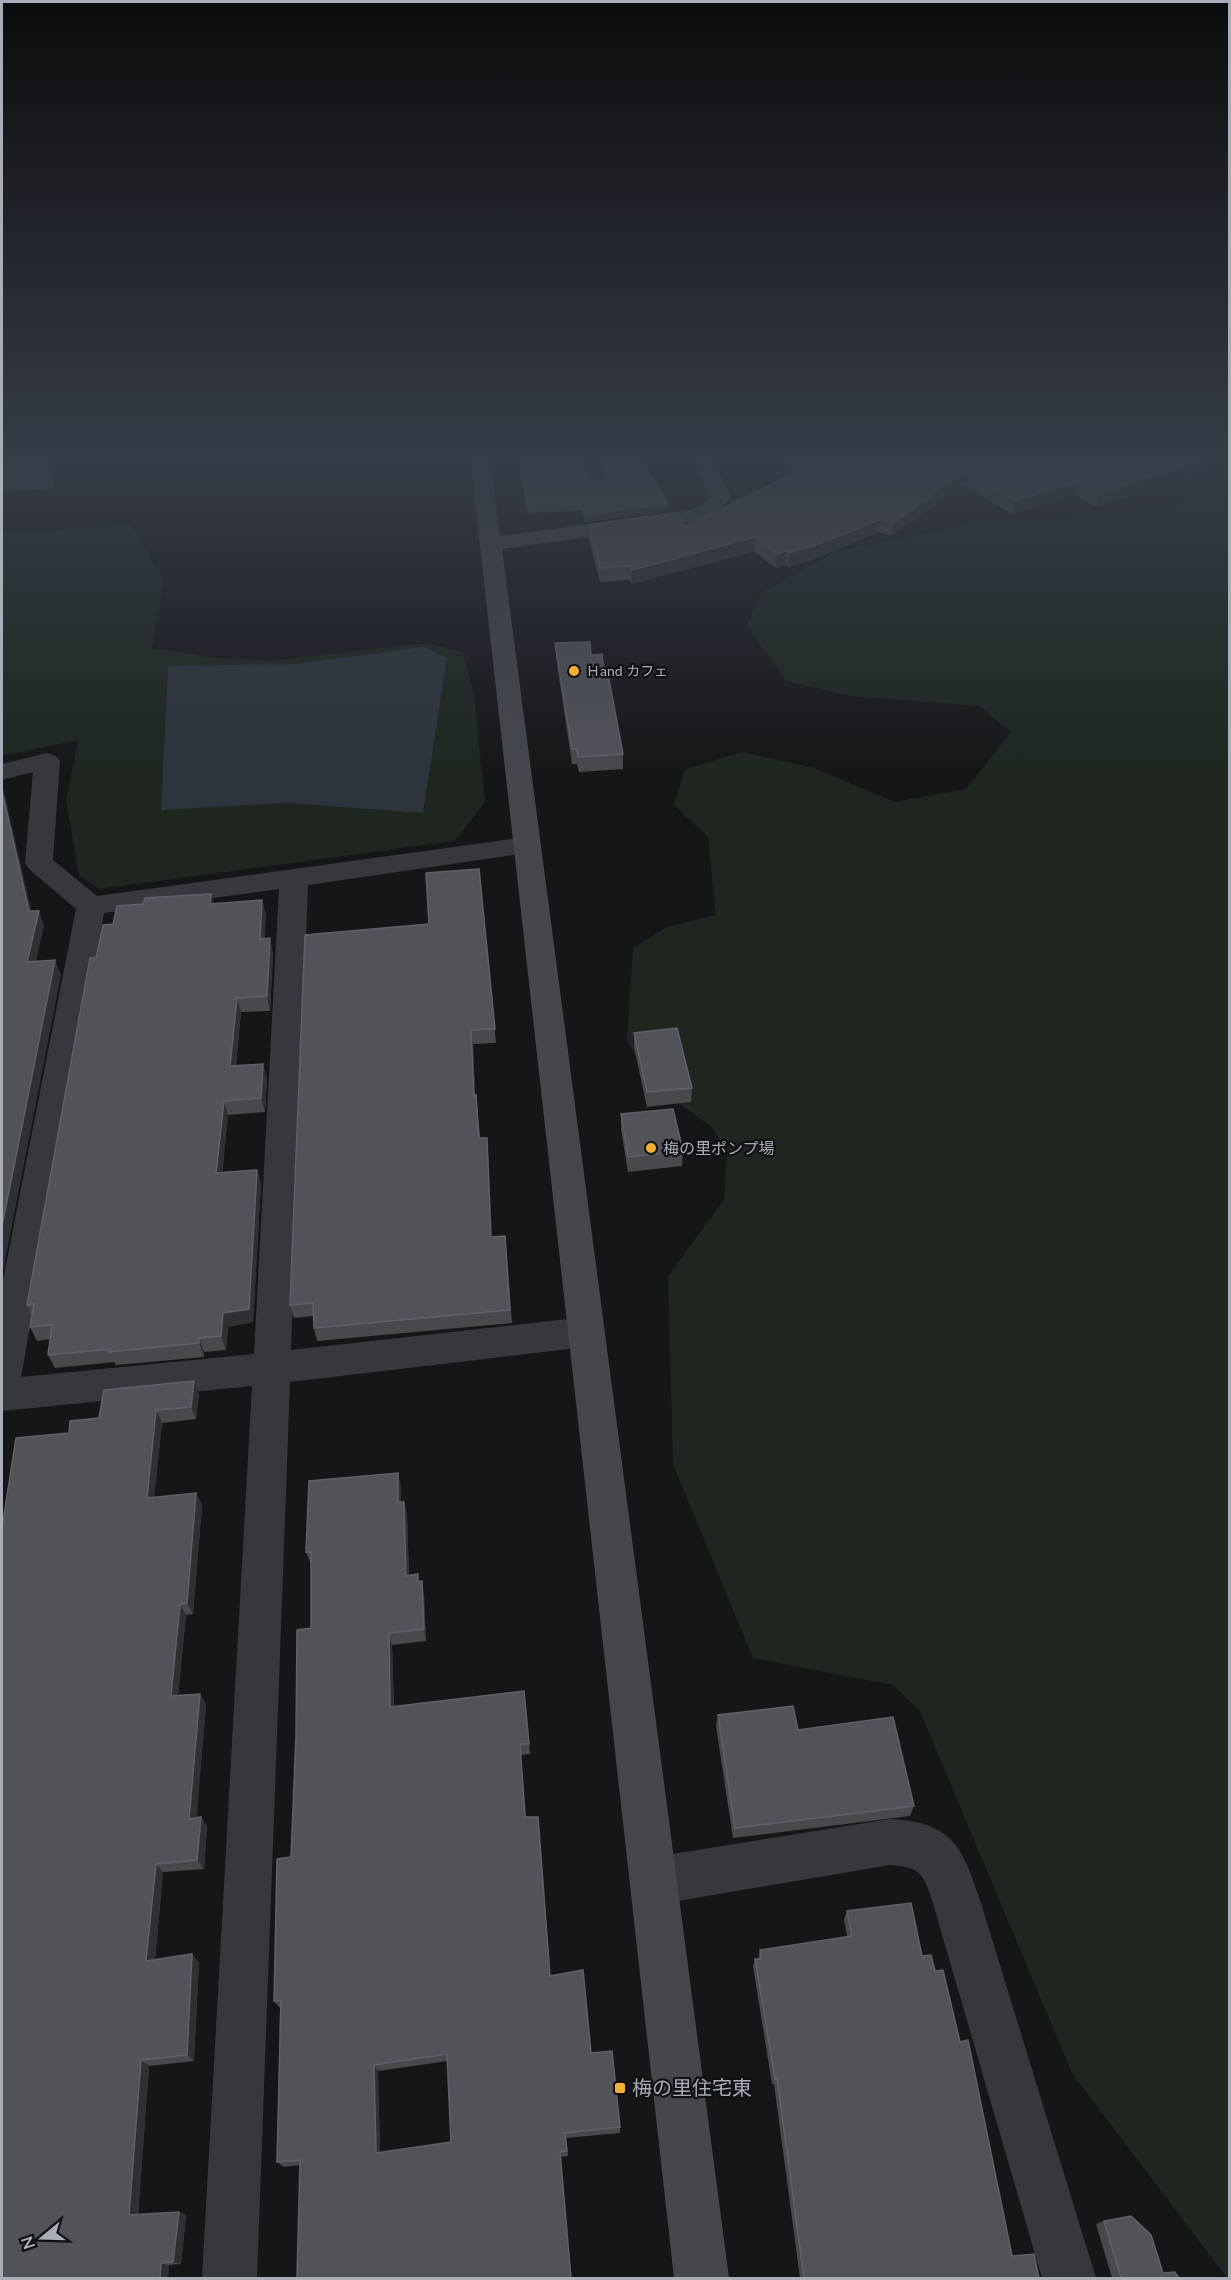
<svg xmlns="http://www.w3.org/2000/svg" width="1231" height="2280" viewBox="0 0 1231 2280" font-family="Lato,'Noto Sans JP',sans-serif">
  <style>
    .green { fill: #1e261f }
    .water { fill: #2c353c }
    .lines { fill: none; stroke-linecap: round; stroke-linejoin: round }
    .street { fill: #37383d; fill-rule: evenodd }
    .secondary { fill: #45474d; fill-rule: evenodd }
    .wall { fill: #47494d; fill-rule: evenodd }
    .shaded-wall { fill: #2f3033 }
    .building { fill: #525359; stroke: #5f6168; stroke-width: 1.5; fill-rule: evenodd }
    .poi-dot { fill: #f2b134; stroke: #111113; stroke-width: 2 }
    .labels { text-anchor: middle; stroke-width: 4.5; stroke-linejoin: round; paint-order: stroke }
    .far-poi-label { font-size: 14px; fill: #a8adb8; stroke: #111113; text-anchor: start }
    .poi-label { font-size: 16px; fill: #a8adb8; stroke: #111113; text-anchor: start }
    .near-poi-label { font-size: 20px; fill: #a8adb8; stroke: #111113; text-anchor: start }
  </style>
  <rect width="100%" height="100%" fill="#161618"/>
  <path class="green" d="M 1229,460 L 1229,2278 L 1227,2278 L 1072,2073 L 920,1711 L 893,1685 L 753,1658 L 673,1464 L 668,1276 L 724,1200 L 727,1153 L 713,1128 L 651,1083 L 627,1040 L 633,948 L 667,927 L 716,915 L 708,837 L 674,805 L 685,769 L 743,752 L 814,768 L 895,802 L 966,789 L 1011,732 L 979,706 L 851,696 L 786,681 L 747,626 L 761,593 L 835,552 L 989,520 L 1074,519 L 1174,505 L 1216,483 Z
    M 131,525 L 164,581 L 152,648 L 207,657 L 268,661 L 427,643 L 463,652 L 474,695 L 485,802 L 455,841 L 99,889 L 79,875 L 66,801 L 78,740 L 2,756 L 2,533 Z"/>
  <path class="water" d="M 424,647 L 447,658 L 423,813 L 288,803 L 161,810 L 168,666 L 295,664 Z"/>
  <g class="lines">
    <path class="street" d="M 574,456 L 594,456 L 607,483 L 604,487 L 590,487 Z
      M 47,753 L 56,756 L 60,761 L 53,860 L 97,896 L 527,837 L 537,839 L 541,845 L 537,851 L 527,853 L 308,885 L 291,1350 L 585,1317 L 598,1321 L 603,1332 L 598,1343 L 585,1347 L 290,1382 L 257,2278 L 202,2278 L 252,1386 L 2,1411 L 2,1285 L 76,909 L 29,869 L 25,863 L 33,772 L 2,780 L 2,764 ZM 279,889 L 254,1354 L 21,1377 L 104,913 Z
      M 890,1819 C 952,1822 962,1846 980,1900 L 1096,2278 L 1042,2278 L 932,1900 C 923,1872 919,1867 890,1865 L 654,1905 L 637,1898 L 630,1881 L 637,1864 L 654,1857 Z"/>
    <path class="secondary" d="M 470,456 L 490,456 L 500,536 L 688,510 L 699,507 L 710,497 L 697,467 L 696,456 L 716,456 L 717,467 L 731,498 L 713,515 L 692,522 L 502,549 L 729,2278 L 674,2278 Z"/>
  </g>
  <path class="wall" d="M 2,456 L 54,456 L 54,488 L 2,492 Z
    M 519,456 L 575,456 L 588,481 L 606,481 L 607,478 L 596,456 L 640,456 L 668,504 L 668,511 L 585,522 L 582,511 L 527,513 Z
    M 1226,457 L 1201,466 L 1199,473 L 1096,507 L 1075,495 L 1012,514 L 963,485 L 891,536 L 879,532 L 814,559 L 788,567 L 786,565 L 776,568 L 754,551 L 632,584 L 630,580 L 600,582 L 589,539 L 589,525 L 685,526 L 788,476 L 785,475 L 786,461 Z
    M 555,643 L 591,655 L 605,679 L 623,754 L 623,769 L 579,772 L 577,764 L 572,764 L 556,657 Z
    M 479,869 L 496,1043 L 473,1044 L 475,1095 L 476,1095 L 480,1138 L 487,1138 L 491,1237 L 505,1236 L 512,1323 L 317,1341 L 314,1328 L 314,1316 L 294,1318 L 290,1305 L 429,924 Z
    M 143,904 L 213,904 L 266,914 L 264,939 L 273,953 L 270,1011 L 241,1012 L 236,1066 L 267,1078 L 265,1112 L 228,1115 L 222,1172 L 257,1170 L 261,1184 L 253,1322 L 228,1327 L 226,1350 L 204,1352 L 204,1357 L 116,1365 L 114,1362 L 55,1368 L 48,1355 L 50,1339 L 37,1341 L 30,1327 L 32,1316 L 27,1305 L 96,958 L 113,924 Z
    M 634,1033 L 692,1088 L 691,1102 L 647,1107 L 634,1047 Z
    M 621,1114 L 683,1151 L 682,1166 L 628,1172 L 621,1129 Z
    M 199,1394 L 196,1419 L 162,1423 L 154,1497 L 196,1493 L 202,1505 L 193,1614 L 186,1615 L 178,1695 L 200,1694 L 206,1704 L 196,1818 L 201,1817 L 207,1826 L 204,1869 L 163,1872 L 155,1960 L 199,1962 L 194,2061 L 149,2066 L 138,2214 L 186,2215 L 181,2264 L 169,2265 L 168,2278 L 2,2278 L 69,1433 L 99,1418 Z
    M 401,1486 L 401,1502 L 404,1502 L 407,1515 L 409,1575 L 419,1582 L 424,1594 L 426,1641 L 392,1645 L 394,1706 L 524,1691 L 530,1754 L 521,1755 L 526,1817 L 538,1817 L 550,1976 L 591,2053 L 620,2127 L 620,2133 L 566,2138 L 568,2156 L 561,2157 L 300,2165 L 284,2167 L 277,2162 L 280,2008 L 274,2001 L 291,1857 L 311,1628 L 311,1564 L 306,1552 ZM 448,2061 L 451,2142 L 380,2153 L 378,2071 Z
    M 718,1715 L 914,1806 L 910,1816 L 733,1838 L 716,1726 Z
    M 847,1911 L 922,1956 L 935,1971 L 960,2042 L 1012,2256 L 1039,2278 L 800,2278 L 774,2084 L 772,2084 L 753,1966 L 755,1959 L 758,1959 L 760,1950 L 847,1937 L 844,1919 Z
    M 1104,2221 L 1163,2273 L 1179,2278 L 1112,2278 L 1096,2224 Z"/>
  <path class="shaded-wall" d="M 51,456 L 54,456 L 54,488 L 51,478 Z
    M 1198,456 L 1226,456 L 1201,466 L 1199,473 L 1096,507 L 1099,493 Z
    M 966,471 L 963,485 L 891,536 L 893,523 Z
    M 1078,481 L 1075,495 L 1012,514 L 1015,501 Z
    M 668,504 L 668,511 L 585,522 L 585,515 Z
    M 881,519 L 879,532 L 814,559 L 788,567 L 789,553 Z
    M 755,537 L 754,551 L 632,584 L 632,570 Z
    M 787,551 L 786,565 L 776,568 L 777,554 Z
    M 2,786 L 4,792 L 35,926 L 29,911 L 2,791 Z
    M 211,894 L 215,908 L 210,904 Z
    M 262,900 L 266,914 L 264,953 L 260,939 Z
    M 39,911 L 44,925 L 33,976 L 27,962 Z
    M 270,938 L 273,953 L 270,1011 L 267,996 Z
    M 55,960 L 61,975 L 2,1276 L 2,1226 Z
    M 237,998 L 241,1012 L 234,1081 L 230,1066 Z
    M 471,1030 L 473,1044 L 476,1110 L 474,1096 Z
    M 263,1064 L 267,1078 L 265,1112 L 261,1098 Z
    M 224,1101 L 228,1115 L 221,1187 L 216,1173 Z
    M 487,1138 L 488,1152 L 492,1250 L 491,1237 Z
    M 257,1170 L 261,1184 L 253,1322 L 228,1327 L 226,1350 L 221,1336 L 223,1313 Z
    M 199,1338 L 204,1352 L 204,1357 L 199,1343 Z
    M 194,1381 L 199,1394 L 196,1419 L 191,1407 Z
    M 156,1410 L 162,1423 L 153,1510 L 147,1498 Z
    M 398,1473 L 401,1486 L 401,1515 L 398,1502 Z
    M 196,1493 L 202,1505 L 193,1614 L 187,1603 Z
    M 404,1502 L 407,1515 L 409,1588 L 406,1576 Z
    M 422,1581 L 424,1594 L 426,1641 L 424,1629 Z
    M 180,1604 L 186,1615 L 177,1706 L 171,1696 Z
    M 389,1633 L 392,1645 L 394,1718 L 390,1707 Z
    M 200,1694 L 206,1704 L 196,1828 L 189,1819 Z
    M 201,1817 L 207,1826 L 204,1869 L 197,1860 Z
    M 538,1817 L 539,1826 L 551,1984 L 550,1976 Z
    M 156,1864 L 163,1872 L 154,1968 L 146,1961 Z
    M 192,1954 L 199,1962 L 194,2061 L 187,2055 Z
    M 141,2060 L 149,2066 L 138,2219 L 129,2215 Z
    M 374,2065 L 378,2071 L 380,2158 L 376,2153 Z
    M 560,2152 L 561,2157 L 571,2278 Z
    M 179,2212 L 186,2215 L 181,2264 L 173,2262 Z
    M 161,2263 L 169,2265 L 168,2278 L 160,2278 Z"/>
  <path class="building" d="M 2,456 L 51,456 L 51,478 L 2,482 Z
    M 519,456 L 575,456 L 588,481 L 606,481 L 609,475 L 600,456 L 640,456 L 668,504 L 585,515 L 582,504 L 527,506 Z
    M 797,456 L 1198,456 L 1197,456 L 1203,460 L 1099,493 L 1078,481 L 1015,501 L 966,471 L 893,523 L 881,519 L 816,545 L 789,553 L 787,551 L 777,554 L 755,537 L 632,570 L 630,566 L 600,568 L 589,525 L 677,513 L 685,526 L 803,469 L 786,461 Z
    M 590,642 L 591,655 L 602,654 L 605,679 L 609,679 L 623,754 L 578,757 L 577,749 L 572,749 L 555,643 Z
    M 2,791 L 29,911 L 39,911 L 27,962 L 55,960 L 2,1226 Z
    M 479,869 L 495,1029 L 471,1030 L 474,1096 L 476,1095 L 479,1138 L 487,1138 L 491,1237 L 505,1236 L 510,1310 L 314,1328 L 313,1303 L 290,1305 L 305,935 L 429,924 L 426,873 Z
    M 211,894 L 210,904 L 262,900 L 260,939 L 270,938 L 267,996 L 237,998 L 230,1066 L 263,1064 L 261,1098 L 224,1101 L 216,1173 L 257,1170 L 249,1309 L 223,1313 L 221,1336 L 199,1338 L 199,1343 L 109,1352 L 110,1349 L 48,1355 L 52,1325 L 30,1327 L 34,1304 L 27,1305 L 90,958 L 96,958 L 103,925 L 113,924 L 117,906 L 143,904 L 145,898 Z
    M 677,1028 L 692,1088 L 647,1092 L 634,1033 Z
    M 673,1109 L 683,1151 L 628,1157 L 621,1114 Z
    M 194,1381 L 191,1407 L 156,1410 L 147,1498 L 196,1493 L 187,1603 L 180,1604 L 171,1696 L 200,1694 L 189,1819 L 201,1817 L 197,1860 L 156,1864 L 146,1961 L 192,1954 L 187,2055 L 141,2060 L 129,2215 L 179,2212 L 173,2262 L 161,2263 L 160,2278 L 2,2278 L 2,1528 L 16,1438 L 69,1433 L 70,1421 L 99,1418 L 104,1390 Z
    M 398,1473 L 398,1502 L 404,1502 L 406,1576 L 418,1574 L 418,1582 L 422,1581 L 424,1629 L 389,1633 L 390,1707 L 524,1691 L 529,1744 L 520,1744 L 525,1817 L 538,1817 L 550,1976 L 583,1970 L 591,2053 L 612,2051 L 620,2127 L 565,2133 L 567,2151 L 560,2152 L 571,2278 L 297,2278 L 300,2160 L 277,2162 L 281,2000 L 274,2001 L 277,1859 L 291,1857 L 296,1735 L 297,1630 L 311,1628 L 311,1552 L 306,1552 L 309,1481 ZM 447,2054 L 451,2142 L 376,2153 L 374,2065 Z
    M 793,1706 L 798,1730 L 893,1717 L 914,1806 L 735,1828 L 718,1715 Z
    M 911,1903 L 922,1956 L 931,1955 L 935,1971 L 943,1970 L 960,2042 L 968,2040 L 1012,2256 L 1034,2254 L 1039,2278 L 804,2278 L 777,2078 L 775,2079 L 755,1959 L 761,1959 L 760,1950 L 852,1936 L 847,1911 Z
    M 1131,2216 L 1151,2235 L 1163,2273 L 1175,2272 L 1179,2278 L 1121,2278 L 1104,2221 Z"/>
  <linearGradient id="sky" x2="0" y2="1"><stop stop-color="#0c0c0d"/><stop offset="0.59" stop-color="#363c48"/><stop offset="1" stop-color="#363c48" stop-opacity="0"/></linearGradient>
  <rect width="1231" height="775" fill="url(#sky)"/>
  <g class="poi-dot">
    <circle cx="574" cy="671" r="6"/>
    <circle cx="651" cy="1148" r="6"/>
    <rect x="614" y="2082" width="12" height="12" rx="3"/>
  </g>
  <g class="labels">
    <g class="far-poi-label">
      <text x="586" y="676">Ｈand カフェ</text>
    </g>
    <g class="poi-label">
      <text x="663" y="1154">梅の里ポンプ場</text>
    </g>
    <g class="near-poi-label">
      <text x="632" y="2095">梅の里住宅東</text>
    </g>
  </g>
  <rect width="1231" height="2280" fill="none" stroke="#a8adb8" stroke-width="6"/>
  <g transform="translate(42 2238) rotate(251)" stroke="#111113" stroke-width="4.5" paint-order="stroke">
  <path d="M0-4.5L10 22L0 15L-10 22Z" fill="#a8adb8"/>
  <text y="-9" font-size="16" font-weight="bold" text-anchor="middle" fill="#a8adb8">N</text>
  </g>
</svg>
